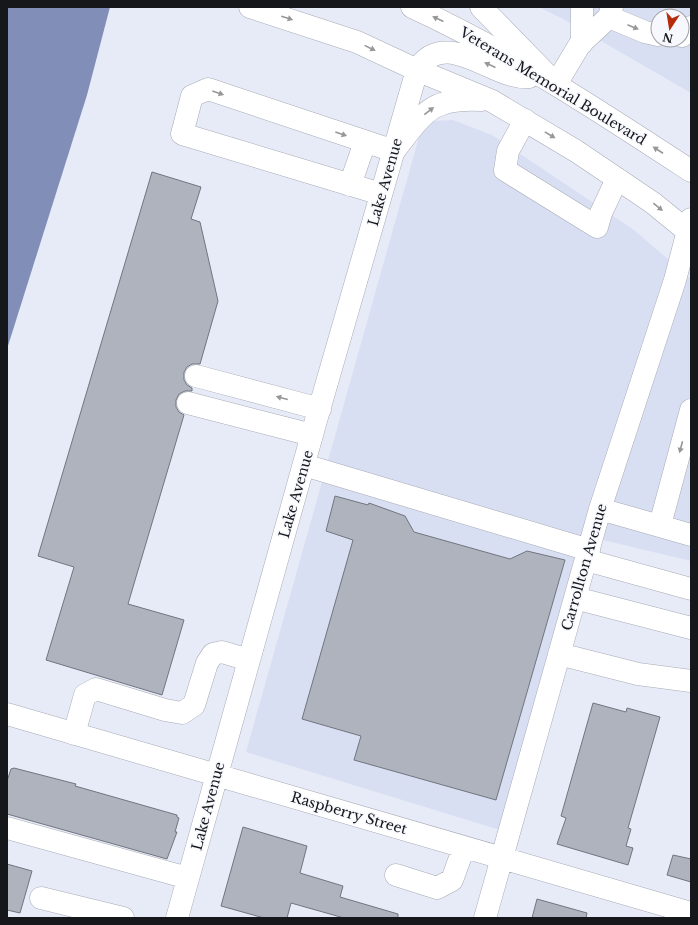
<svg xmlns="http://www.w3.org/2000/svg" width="698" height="925" viewBox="0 0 698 925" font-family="'Libre Baskerville',serif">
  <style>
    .built { fill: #d9dff2; fill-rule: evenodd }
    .water { fill: #818eb7 }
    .building { fill: #afb3be; stroke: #71757f }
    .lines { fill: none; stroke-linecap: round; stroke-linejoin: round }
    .minor-casing { stroke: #a7abb6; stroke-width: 23 }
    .major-casing { stroke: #a7abb6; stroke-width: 23 }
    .minor { stroke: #fff; stroke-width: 22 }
    .major { stroke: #fff; stroke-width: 22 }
    .oneway { fill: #969798 }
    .labels { text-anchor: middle; stroke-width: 3; stroke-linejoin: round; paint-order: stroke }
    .street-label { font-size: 14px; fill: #16171b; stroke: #f7f8fd }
  </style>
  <rect width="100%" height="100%" fill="#e7ebf7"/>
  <path class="built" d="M 539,7 L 691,7 L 691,93 L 563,19 ZM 658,16 L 682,16 L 682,40 L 658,40 Z
    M 453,120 L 492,135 L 634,230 L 691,279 L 691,561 L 586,536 L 500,830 L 246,752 L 419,137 L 433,121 Z"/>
  <path class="water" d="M 7,7 L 110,7 L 87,95 L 7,349 Z"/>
  <path class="building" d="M 152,172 L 201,187 L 191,219 L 200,222 L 218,301 L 200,364 L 192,364 L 187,367 L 184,372 L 184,380 L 187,385 L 192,388 L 192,391 L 185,391 L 179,394 L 176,400 L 176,407 L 179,412 L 184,415 L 128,604 L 184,620 L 162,695 L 46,660 L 74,567 L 38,556 Z
    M 335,496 L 368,505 L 369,503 L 405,516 L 414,532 L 510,559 L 527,551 L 565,560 L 496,800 L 354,760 L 361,736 L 302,719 L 353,540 L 326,531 Z
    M 593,703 L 626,712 L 627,708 L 660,717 L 628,828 L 631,829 L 626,846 L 633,848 L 628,865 L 557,844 L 566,818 L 561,816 Z
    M 14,768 L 76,784 L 75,786 L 177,815 L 177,817 L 179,818 L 175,832 L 177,832 L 167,859 L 7,814 L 7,781 L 11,769 Z
    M 243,827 L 307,846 L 300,873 L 343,886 L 340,897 L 398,914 L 398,918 L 344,918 L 291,903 L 287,918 L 264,918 L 221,906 Z
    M 673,855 L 691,859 L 691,882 L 667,875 Z
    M 7,864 L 32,871 L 20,913 L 7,910 Z
    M 537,899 L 587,913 L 586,918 L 532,918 Z"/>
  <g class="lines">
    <g class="minor-casing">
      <path id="minor" d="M 481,7 L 556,84 L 580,44 L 609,17 L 612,7
        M 609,17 L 645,32 L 658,35
        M 682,36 L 691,27
        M 582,43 L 582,7
        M 525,120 L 508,151 L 505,170 L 597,227 L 601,213 L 617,179
        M 350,185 L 365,142
        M 381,194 L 182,134 L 192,96 L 208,89 L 394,151
        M 196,376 L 320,409
        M 188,403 L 312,435
        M 304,465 L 589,550
        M 600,509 L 691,535
        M 660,525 L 691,410
        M 586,560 L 691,589
        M 575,598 L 691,628
        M 559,654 L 638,674 L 691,681
        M 7,714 L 691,913
        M 74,734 L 85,695 L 96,689 L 165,710 L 182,713 L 194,705 L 207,663 L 213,654 L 222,652 L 249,660
        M 7,828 L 188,878
        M 396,875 L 437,888 L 452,880 L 464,847
        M 41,898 L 123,918
        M 177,918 L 315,424 L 417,70
        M 485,918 L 600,509 L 675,280 L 691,219"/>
    </g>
    <g class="major-casing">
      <path id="major" d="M 250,7 L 357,42 L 417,70 L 492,101 L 576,151 L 653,203 L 691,234
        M 412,7 C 510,52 601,112 691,171
        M 417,70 C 445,25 494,81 529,77
        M 394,151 C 424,113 430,97 482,100"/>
    </g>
    <use href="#minor" class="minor"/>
    <use href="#major" class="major"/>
  </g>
  <defs><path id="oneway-solid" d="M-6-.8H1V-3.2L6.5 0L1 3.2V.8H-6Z"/></defs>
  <g class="oneway">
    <use href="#oneway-solid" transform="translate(287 18) rotate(17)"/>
    <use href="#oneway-solid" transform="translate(438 19) rotate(-155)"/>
    <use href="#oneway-solid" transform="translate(633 27) rotate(23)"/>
    <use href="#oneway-solid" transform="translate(370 48) rotate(26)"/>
    <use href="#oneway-solid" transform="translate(490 65) rotate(-156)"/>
    <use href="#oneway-solid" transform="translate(218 93) rotate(19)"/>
    <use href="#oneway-solid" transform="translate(429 111) rotate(-38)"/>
    <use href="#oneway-solid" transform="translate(341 134) rotate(19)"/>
    <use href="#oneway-solid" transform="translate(550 135) rotate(31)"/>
    <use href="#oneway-solid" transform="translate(658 150) rotate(-147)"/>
    <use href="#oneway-solid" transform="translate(658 207) rotate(39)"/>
    <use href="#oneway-solid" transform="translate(282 398) rotate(-165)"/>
    <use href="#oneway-solid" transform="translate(681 447) rotate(105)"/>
  </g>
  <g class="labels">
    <g class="street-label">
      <text transform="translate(553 86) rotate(31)" y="5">Veterans Memorial Boulevard</text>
      <text transform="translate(385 182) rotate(-74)" y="5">Lake Avenue</text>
      <text transform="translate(296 494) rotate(-74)" y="5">Lake Avenue</text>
      <text transform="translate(584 567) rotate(-74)" y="5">Carrollton Avenue</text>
      <text transform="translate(208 806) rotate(-75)" y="5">Lake Avenue</text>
      <text transform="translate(349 813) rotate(16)" y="5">Raspberry Street</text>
    </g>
  </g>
  <rect width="698" height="925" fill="none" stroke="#16171b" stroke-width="16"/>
  <g transform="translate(670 28) rotate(192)"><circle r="19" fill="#f7f8fd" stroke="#9d9ea3"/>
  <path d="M0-3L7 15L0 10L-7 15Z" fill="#b62b09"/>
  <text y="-6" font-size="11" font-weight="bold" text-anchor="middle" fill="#16171b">N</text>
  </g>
</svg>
